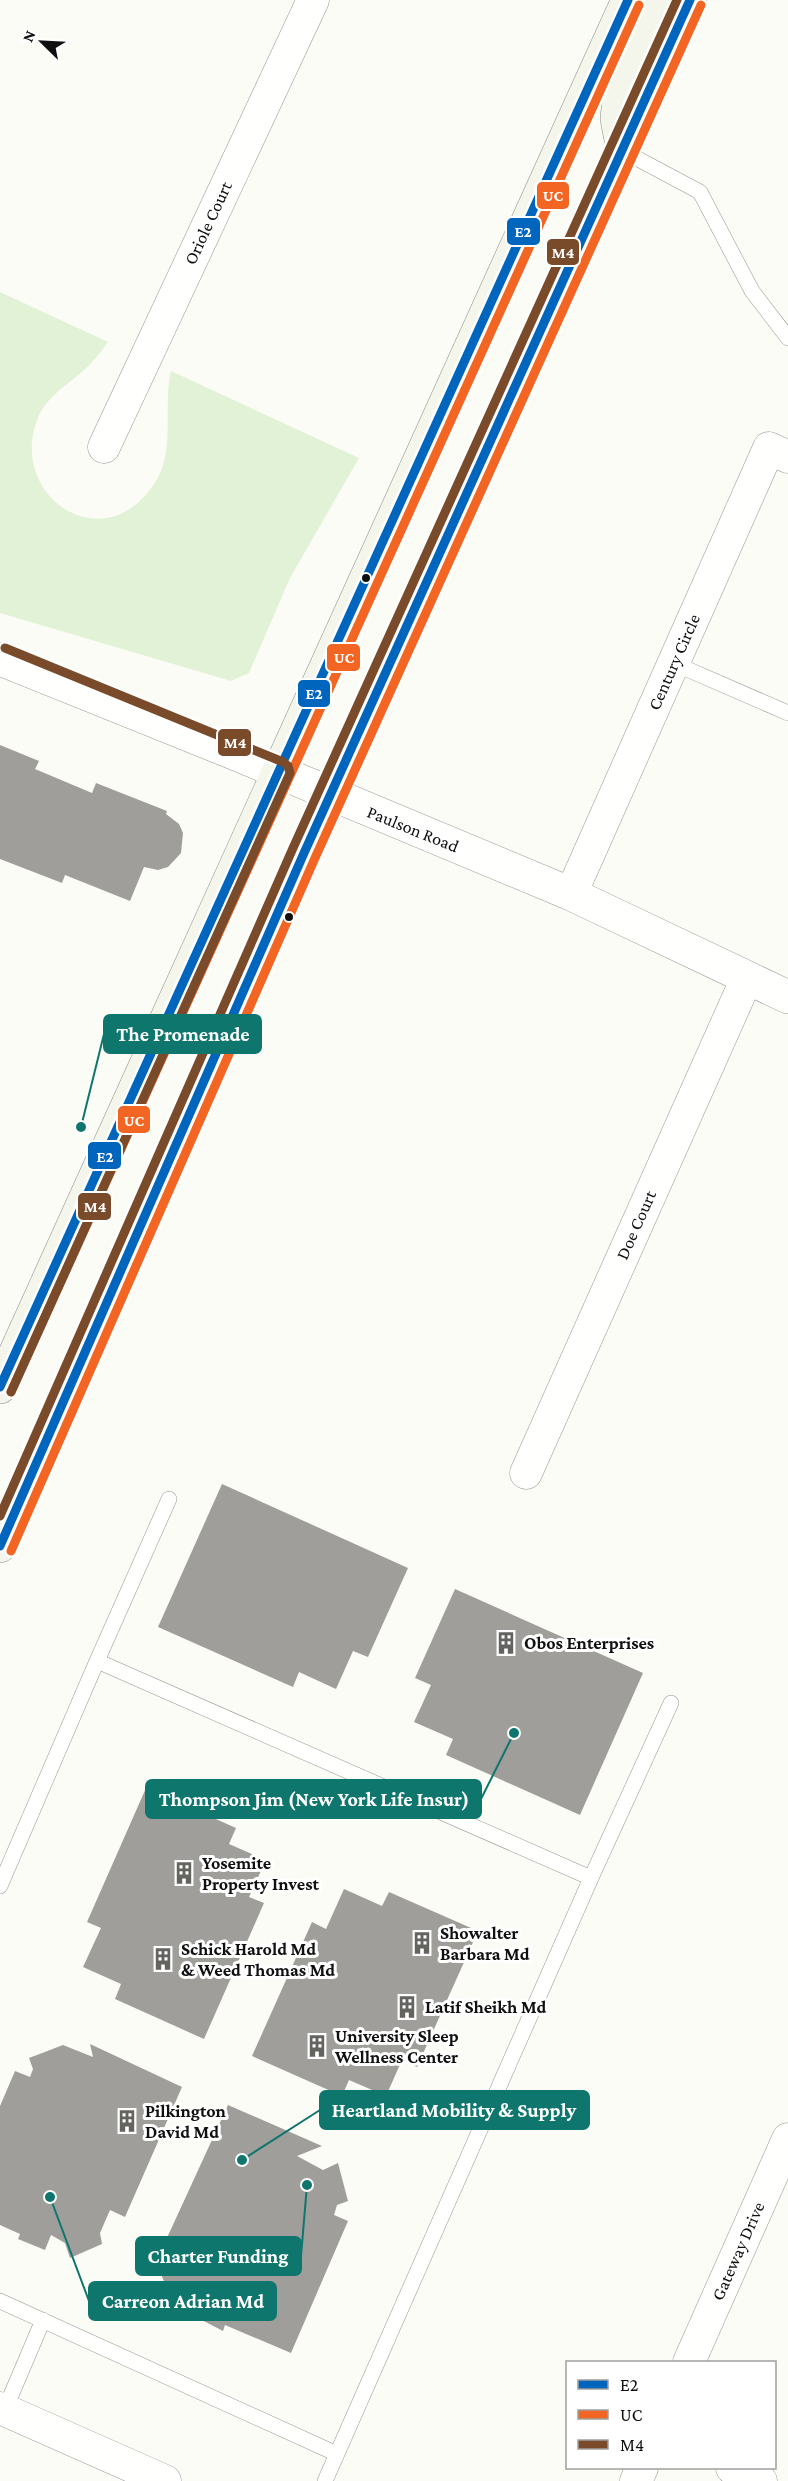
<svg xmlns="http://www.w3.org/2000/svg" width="788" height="2481" viewBox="0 0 788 2481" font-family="'Crimson Pro',serif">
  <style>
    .green { fill: #e2f2d6 }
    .building { fill: #a09e9b }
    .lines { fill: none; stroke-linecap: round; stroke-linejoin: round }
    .service-casing { stroke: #969694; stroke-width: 16 }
    .minor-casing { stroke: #969694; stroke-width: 33 }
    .tertiary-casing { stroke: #969694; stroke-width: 34 }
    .secondary-casing { stroke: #8d8d8a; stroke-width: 34 }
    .service { stroke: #fffffe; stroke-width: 15 }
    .minor { stroke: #fffffe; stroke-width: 32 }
    .tertiary { stroke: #fffffe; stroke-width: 33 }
    .secondary { stroke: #f4f5eb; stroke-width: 33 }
    .bus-1-casing { stroke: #fff; stroke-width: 14 }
    .bus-2-casing { stroke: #fff; stroke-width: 14 }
    .bus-3-casing { stroke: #fff; stroke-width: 14 }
    .bus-1 { stroke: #0065bd; stroke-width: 9 }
    .bus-2 { stroke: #f26522; stroke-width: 9 }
    .bus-3 { stroke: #7a4b2a; stroke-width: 9 }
    .bus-dot { fill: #101010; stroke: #fff; stroke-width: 2 }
    .labels { text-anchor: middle; stroke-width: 6; stroke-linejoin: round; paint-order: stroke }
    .street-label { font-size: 18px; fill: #101010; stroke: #fff }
    .poi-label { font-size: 18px; font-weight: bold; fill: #101010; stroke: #fff; text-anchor: start }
    .leader { fill: none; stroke: #0f766e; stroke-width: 2 }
    .callout-dot { fill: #0f766e; stroke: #fff; stroke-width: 2 }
    .callout { fill: #0f766e; stroke: #0f766e; stroke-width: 2 }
    .callout-label { font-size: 20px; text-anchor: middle; font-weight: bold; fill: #fff }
    .line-badge { stroke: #fff; stroke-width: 2 }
    .badge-label { font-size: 16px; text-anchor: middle; font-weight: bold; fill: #fff }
  </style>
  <rect width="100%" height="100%" fill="#fcfcf6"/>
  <path class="green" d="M 0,292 L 108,342 C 101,352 93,362 84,370 C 70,383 51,394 41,411 C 0,493 106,567 157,479 C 175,448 163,405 171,371 L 359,458 L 290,578 L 249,673 L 231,681 L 0,613 Z"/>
  <path class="building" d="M 0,745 L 39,761 L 35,769 L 92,793 L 96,783 L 167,811 L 166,814 L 179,824 L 183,833 L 181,853 L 168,867 L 158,870 L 144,867 L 130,901 L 65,875 L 62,883 L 0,859 Z
    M 222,1484 L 408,1568 L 368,1657 L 353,1651 L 336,1689 L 299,1672 L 293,1687 L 158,1627 Z
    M 455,1589 L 643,1673 L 580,1815 L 446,1755 L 453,1739 L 414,1722 L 431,1685 L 415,1678 Z
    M 146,1788 L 236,1828 L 229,1844 L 266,1860 L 249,1897 L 264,1903 L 204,2039 L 115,1999 L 121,1984 L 83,1967 L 101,1928 L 87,1922 Z
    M 344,1889 L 382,1906 L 389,1892 L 478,1931 L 417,2067 L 402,2060 L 386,2096 L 349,2080 L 342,2096 L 252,2056 L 312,1922 L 326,1929 Z
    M 90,2044 L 182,2087 L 125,2217 L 110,2210 L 100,2233 L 102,2244 L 70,2258 L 65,2243 L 51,2235 L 45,2250 L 18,2239 L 20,2234 L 0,2225 L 0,2106 L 15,2071 L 30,2077 L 33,2069 L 29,2058 L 63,2045 L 93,2057 Z
    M 228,2105 L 322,2146 L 297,2156 L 323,2170 L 338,2163 L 348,2201 L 337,2205 L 334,2215 L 348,2221 L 291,2353 L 225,2325 L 223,2331 L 196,2317 L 202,2303 L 173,2302 L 160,2272 L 173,2262 L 181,2246 L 166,2240 Z"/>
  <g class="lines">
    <g class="service-casing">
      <path id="service" d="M 623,151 L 700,192 L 752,291 L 788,338
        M 673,663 L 788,713
        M 97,1661 L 169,1499
        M 591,1878 L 671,1703
        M 0,1886 L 97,1661 L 591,1878 L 325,2481
        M 0,2301 L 337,2454
        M 3,2414 L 43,2320"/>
    </g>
    <g class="minor-casing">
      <path id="minor" d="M 104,447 L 313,0
        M 571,894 L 769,448 L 788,457
        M 526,1473 L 747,978
        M 689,2362 L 788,2139
        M 0,2408 L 165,2481
        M 732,2468 L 761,2481
        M 636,2481 L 642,2468"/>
    </g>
    <g class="tertiary-casing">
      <path id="tertiary" d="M 0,659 L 236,754 L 571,894 L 788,997"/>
    </g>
    <g class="secondary-casing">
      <path id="secondary" d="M 623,150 L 617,119 L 620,88 L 654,5 L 653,0
        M 0,1387 L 628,0
        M 0,1546 L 304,853 L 690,0"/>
    </g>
    <use href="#service" class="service"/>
    <use href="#minor" class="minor"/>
    <use href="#tertiary" class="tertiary"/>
    <use href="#secondary" class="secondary"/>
    <g class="bus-1-casing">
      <path id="bus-1" d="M 0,1387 L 628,0
        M 0,1546 L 304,853 L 690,0"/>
    </g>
    <g class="bus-2-casing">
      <path id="bus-2" d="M 11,1392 L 639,5
        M 11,1551 L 315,858 L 701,5"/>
    </g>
    <g class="bus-3-casing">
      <path id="bus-3" d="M 5,648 L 283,762 L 288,766 L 290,773 L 11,1392
        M 0,1516 L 293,848 L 677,0"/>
    </g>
    <use href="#bus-1" class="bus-1"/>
    <use href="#bus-2" class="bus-2"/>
    <use href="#bus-3" class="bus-3"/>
  </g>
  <defs>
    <g id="building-bare" transform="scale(1.8)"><path d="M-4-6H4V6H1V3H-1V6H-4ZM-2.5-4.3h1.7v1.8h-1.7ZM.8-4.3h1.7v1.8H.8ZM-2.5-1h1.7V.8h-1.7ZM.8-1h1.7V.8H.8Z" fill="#636360" stroke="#fff" stroke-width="2.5" paint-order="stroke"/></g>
  </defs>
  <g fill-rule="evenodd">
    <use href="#building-bare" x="506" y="1643"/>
    <use href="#building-bare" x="184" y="1873"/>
    <use href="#building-bare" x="422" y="1943"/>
    <use href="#building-bare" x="163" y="1959"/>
    <use href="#building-bare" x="407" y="2007"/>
    <use href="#building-bare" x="317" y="2046"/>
    <use href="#building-bare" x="127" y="2121"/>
  </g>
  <g class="bus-dot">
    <circle cx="366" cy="578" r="5"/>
    <circle cx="289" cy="917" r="5"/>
  </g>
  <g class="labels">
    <g class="street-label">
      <text transform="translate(208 223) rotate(-65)" y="6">Oriole Court</text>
      <text transform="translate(674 662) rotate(-66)" y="6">Century Circle</text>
      <text transform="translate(413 829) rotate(22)" y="6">Paulson Road</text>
      <text transform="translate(636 1225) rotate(-66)" y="6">Doe Court</text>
      <text transform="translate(738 2251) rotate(-66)" y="6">Gateway Drive</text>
    </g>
    <g class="poi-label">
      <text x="524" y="1649">Obos Enterprises</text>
      <text x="202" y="1869">Yosemite<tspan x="202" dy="21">Property Invest</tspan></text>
      <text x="440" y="1939">Showalter<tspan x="440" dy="21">Barbara Md</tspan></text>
      <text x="181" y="1955">Schick Harold Md<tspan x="181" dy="21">&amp; Weed Thomas Md</tspan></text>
      <text x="425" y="2013">Latif Sheikh Md</text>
      <text x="335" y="2042">University Sleep<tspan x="335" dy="21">Wellness Center</tspan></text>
      <text x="145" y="2117">Pilkington<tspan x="145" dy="21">David Md</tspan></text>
    </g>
  </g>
  <path class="leader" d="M81 1127L104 1034M514 1733L481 1799M242 2160L320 2110M307 2185L301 2256M50 2197L89 2301"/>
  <g class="callout-dot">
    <circle cx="81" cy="1127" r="6"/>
    <circle cx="514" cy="1733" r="6"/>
    <circle cx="242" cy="2160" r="6"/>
    <circle cx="307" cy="2185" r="6"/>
    <circle cx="50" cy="2197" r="6"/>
  </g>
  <g class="callout">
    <rect x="104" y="1015" width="157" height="38" rx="6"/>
    <rect x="146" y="1780" width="335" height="38" rx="6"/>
    <rect x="320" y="2091" width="269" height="38" rx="6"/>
    <rect x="136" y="2237" width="165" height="38" rx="6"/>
    <rect x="89" y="2282" width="187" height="38" rx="6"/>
  </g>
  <g class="callout-label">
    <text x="183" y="1041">The Promenade</text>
    <text x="314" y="1806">Thompson Jim (New York Life Insur)</text>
    <text x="454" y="2117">Heartland Mobility &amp; Supply</text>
    <text x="218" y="2263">Charter Funding</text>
    <text x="183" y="2308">Carreon Adrian Md</text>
  </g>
  <g class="line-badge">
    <rect x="536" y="181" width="34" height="29" rx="6" fill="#f26522"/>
    <rect x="506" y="217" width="35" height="29" rx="6" fill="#0065bd"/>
    <rect x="546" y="238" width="34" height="28" rx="6" fill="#7a4b2a"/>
    <rect x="326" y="643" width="35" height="29" rx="6" fill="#f26522"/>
    <rect x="297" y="679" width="34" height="29" rx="6" fill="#0065bd"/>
    <rect x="217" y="728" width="35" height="29" rx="6" fill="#7a4b2a"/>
    <rect x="117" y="1105" width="34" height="29" rx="6" fill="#f26522"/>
    <rect x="87" y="1141" width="35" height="29" rx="6" fill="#0065bd"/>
    <rect x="77" y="1192" width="35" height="29" rx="6" fill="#7a4b2a"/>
  </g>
  <g class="badge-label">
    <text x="553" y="201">UC</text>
    <text x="523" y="237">E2</text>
    <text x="563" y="258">M4</text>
    <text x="344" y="663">UC</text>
    <text x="314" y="699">E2</text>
    <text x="235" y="748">M4</text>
    <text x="134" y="1126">UC</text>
    <text x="105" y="1162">E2</text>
    <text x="95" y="1212">M4</text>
  </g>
  <rect x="566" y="2361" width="210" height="108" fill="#ffffff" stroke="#9f9f9f" stroke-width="1.5"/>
  <rect x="578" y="2380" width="30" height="9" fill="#0065bd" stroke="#9f9f9f" stroke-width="1.5"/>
  <text x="620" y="2391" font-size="18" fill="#101010">E2</text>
  <rect x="578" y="2410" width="30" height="9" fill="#f26522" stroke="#9f9f9f" stroke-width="1.5"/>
  <text x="620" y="2421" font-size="18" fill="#101010">UC</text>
  <rect x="578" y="2440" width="30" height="9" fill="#7a4b2a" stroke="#9f9f9f" stroke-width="1.5"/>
  <text x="620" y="2451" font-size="18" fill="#101010">M4</text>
  <g transform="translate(42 42) rotate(294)" stroke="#ffffff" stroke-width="4.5" paint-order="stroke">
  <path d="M0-4.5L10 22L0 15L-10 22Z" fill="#101010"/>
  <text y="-9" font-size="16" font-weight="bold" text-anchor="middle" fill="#101010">N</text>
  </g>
</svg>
